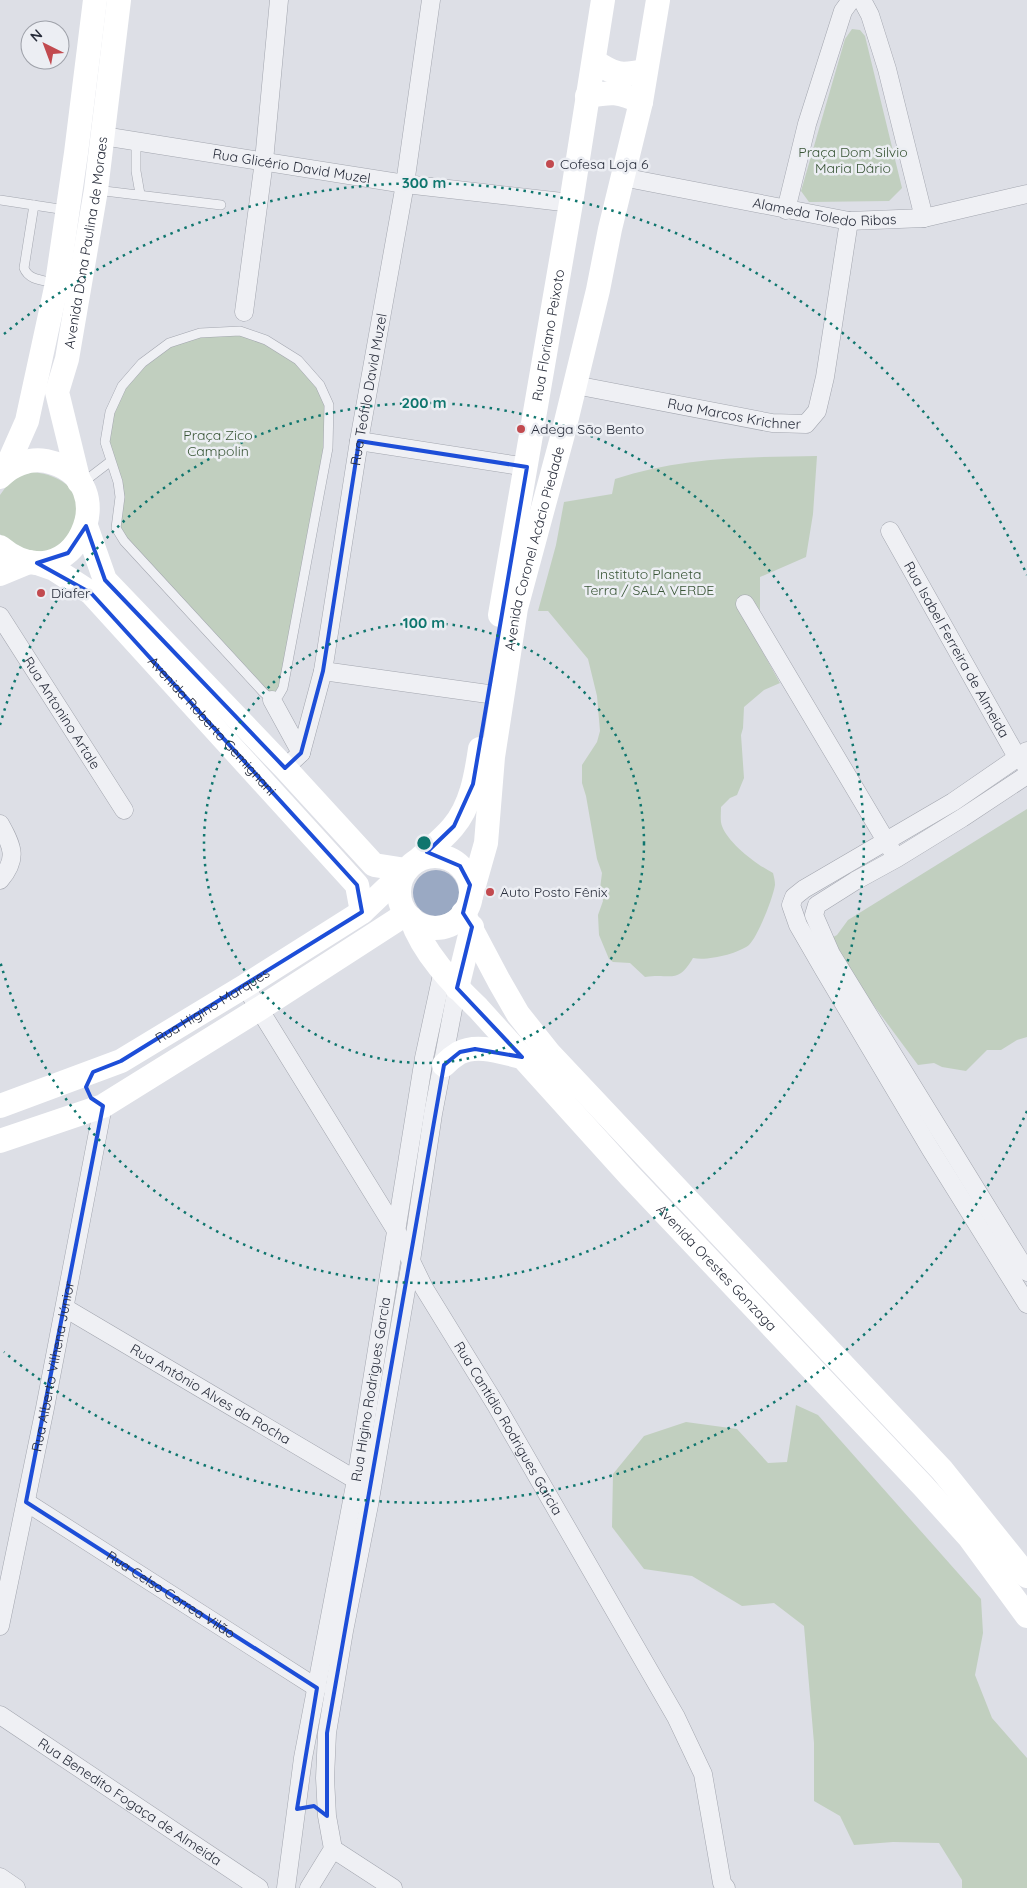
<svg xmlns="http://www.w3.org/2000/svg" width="1027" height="1888" viewBox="0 0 1027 1888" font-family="Quicksand,sans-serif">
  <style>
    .green { fill: #c1cfbf }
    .water { fill: #9aa9c3 }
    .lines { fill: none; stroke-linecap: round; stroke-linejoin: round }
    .service-casing { stroke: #a3a6af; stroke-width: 10 }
    .minor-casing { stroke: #a3a6af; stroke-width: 19 }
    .service { stroke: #eff0f4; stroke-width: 9 }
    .minor { stroke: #eff0f4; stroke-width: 18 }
    .secondary { stroke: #fff; stroke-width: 24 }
    .marked { fill: none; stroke: #1d4ed8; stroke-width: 4; stroke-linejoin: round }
    .ring { fill: none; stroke: #0f766e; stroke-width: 2.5; stroke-dasharray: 2.5 5 }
    .poi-dot { fill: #c24a4f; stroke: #eceef3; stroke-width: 2 }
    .labels { text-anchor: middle; stroke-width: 5; stroke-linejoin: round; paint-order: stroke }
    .park-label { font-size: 14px; fill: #395536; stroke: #eceef3 }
    .poi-label { font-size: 14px; fill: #282d3b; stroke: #eceef3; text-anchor: start }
    .street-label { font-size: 14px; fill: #282d3b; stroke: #eceef3 }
    .centre { fill: #0f766e; stroke: #eceef3; stroke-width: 2.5 }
    .ring-label { font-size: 15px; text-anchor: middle; font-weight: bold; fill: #0f766e; stroke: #eceef3; stroke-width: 5; stroke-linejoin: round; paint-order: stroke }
  </style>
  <rect width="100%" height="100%" fill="#dddfe6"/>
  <path class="green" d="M 852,29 L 860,30 L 865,36 L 902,188 L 889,201 L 809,202 L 801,191 L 845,39 Z
    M 232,332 L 265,341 L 298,361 L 319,386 L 328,406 L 328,434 L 282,688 L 272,698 L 118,528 L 121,497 L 106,442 L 111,412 L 123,387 L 170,344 L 200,334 Z
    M 817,456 L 813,514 L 806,557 L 760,577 L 760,613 L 740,611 L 780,683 L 764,690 L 744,707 L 743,728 L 741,735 L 744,778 L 737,795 L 730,798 L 721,807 C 721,813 720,821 722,826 C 728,843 757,865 773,873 C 774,877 775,881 775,885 C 773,898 758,936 749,945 C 737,954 708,961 693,958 C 677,985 672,973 645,977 L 630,963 L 613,962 L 609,959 L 599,935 L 598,915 L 603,901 L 600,889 L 602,873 L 597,859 L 586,796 L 582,783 L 582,765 L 597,742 L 600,731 L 597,696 L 588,659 L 548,611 L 538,611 L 556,545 L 564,502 L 612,494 L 615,479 C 681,457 749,457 817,456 Z
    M 33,472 C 53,474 77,484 78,508 C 79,516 76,525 75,532 L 46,555 L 9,545 L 0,534 L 0,495 L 8,484 L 19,476 Z
    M 1027,809 L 1027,1037 L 1017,1040 L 1001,1050 L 987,1050 L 966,1071 L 942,1067 L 934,1063 L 918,1065 L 826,941 L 837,935 L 848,920 Z
    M 796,1405 L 818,1415 L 981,1599 L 983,1633 L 975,1675 L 992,1718 L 1027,1758 L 1027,1888 L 962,1888 L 962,1880 L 939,1843 L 893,1842 L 854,1845 L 840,1816 L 814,1801 L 814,1743 L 804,1626 L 774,1603 L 742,1606 L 692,1576 L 644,1569 L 612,1527 L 613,1474 L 644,1436 L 686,1422 L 737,1429 L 768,1463 L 787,1462 Z"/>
  <path class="water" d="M413 893a23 23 0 1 1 46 0a23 23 0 1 1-46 0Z"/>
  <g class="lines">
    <g class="service-casing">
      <path id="service" d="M 136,141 L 136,171 L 140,194
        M 96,190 L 221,205
        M 0,200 L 66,210
        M 34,205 L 24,268 C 29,281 44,280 56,283
        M 240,331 L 266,340 L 298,360 L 320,385 L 329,405 L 328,448 L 283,688 L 279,695 L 272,700 L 263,692 L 124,541 L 116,528 L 120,497 L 118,482 L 105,442 L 110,412 L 122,386 L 142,363 L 169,343 L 200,333 Z
        M 81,484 L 111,461"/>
    </g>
    <g class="minor-casing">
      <g id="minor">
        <path d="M 862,0 L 870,15 L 887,69 L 924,218"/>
        <path id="s1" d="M 103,136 L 405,184 L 571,203"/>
        <path id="s2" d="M 622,177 L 849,221 L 924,218 L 1027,194"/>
        <path d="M 786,210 L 807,124 L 843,11 L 851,0"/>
        <path d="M 244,312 L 264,161 L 279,0"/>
        <path id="s3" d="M 575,385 L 772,423 L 806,424 L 817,411 L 825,377 L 849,221"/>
        <path d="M 359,441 L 527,467"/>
        <path id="s4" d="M 890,531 L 1017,757 L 1026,765"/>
        <path d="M 745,604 L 892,851"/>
        <path id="s5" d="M 0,616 L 124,810"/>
        <path d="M 323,671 L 488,694"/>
        <path d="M 272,700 L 301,753"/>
        <path d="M 1027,751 L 953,802 L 804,889 L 794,897 L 791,905 L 798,925 L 824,970 L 931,1150 L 1027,1304"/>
        <path id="s6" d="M 285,768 L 301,753 L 323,671 L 359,441 L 405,184 L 431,0"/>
        <path d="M 1027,775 L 962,818 L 897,858 L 855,881 L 817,905 L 814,915 L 831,954 L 1027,1272"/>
        <path d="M 0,824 C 13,847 18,859 0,880"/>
        <path id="s7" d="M 245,986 L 397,1232 L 424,1288 L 496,1405 L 676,1717 L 703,1774 L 722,1883 L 726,1888"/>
        <path id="s8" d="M 65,1308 L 356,1480"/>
        <path id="s9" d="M 26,1502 L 317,1688"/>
        <path id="s10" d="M 0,1626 L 45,1408 L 103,1106"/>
        <path id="s11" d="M 0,1715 L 259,1888"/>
        <path d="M 333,1849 L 393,1888"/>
        <path d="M 0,1877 L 16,1888"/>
        <path id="s12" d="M 286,1888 L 303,1758 L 356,1480 L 424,1058 L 443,970"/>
        <path d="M 309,1888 L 333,1849 L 327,1816 L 325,1778 L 327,1733 L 344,1631 L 369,1505 L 411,1261 L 433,1114 L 457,988"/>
      </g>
    </g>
    <use href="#service" class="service"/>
    <use href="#minor" class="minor"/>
    <g class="secondary">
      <path d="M 594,61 C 616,75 619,76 645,71"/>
      <path d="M 587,96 C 612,92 618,91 641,102"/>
      <path d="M 4,473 L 27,421 L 57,283 L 76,153 L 95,0"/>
      <path id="s13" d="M 79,482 L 57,392 L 67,359 L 96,190 L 119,0"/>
      <path d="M 86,526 L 105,580 L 285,768 L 374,865 L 406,870"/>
      <path d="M 0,547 C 73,608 130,479 46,461 C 29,458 11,465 0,477"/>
      <path id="s14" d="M 37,563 L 54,569 L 91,593 L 357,885 L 362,912"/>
      <path d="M 0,574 L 29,562"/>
      <path id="s15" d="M 500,615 L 571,203 L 603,0"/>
      <circle cx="435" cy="892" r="36"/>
      <path d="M 418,860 C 430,849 443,839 453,827 C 471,806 476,776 480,749"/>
      <path id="s16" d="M 471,896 L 486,843 L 493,757 L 516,608 L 563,434 L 598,290 L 610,229 L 641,102 L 658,0"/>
      <path d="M 463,913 L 499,981 L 518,1014 L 549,1053 L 942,1470 L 1027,1576"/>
      <path id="s17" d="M 411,918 C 423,953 452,983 478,1008 L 629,1175 L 923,1486 L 969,1537 L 1027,1616"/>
      <path d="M 457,988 L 472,927"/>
      <path d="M 444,1065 C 448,1061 454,1056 459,1053 C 478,1043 503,1053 522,1057"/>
      <path id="s18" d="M 0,1106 L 121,1061 L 245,986 L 362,912 L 406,870"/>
      <path d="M 0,1141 L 103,1106 L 259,1009 L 406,914"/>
    </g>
  </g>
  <path class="marked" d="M 359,441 L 527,467 L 473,784 L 454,826 L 427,852 L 460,866 L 470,885 L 463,913 L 472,927 L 457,988 L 522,1057 L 475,1049 L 460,1052 L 444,1065 L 327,1733 L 327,1816 L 314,1806 L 297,1809 L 317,1688 L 26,1502 L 103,1106 L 91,1098 L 86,1087 L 93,1072 L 121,1061 L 362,912 L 357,885 L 91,593 L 37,563 L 68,553 L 86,526 L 105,580 L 285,768 L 301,753 L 323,671 Z"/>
  <g class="ring">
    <circle cx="424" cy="843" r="220"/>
    <path d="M0 725A440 440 0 1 1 0 961"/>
    <path d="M1027 1111A660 660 0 0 1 4 1352M4 334A660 660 0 0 1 1027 575"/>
  </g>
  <g class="poi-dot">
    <circle cx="550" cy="164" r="5"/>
    <circle cx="521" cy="429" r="5"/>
    <circle cx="41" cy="593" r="5"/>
    <circle cx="490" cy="892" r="5"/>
  </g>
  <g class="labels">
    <g class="park-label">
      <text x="853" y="157">Praça Dom Silvio<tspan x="853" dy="16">Maria Dário</tspan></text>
      <text x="218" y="440">Praça Zico<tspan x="218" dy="16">Campolin</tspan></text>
      <text x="649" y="579">Instituto Planeta<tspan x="649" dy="16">Terra / SALA VERDE</tspan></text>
    </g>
    <g class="poi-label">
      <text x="560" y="169">Cofesa Loja 6</text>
      <text x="531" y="434">Adega São Bento</text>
      <text x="51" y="598">Diafer</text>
      <text x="500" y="897">Auto Posto Fênix</text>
    </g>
    <g class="street-label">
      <text dy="5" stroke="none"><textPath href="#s1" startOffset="191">Rua Glicério David Muzel</textPath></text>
      <text dy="5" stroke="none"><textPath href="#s2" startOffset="206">Alameda Toledo Ribas</textPath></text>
      <text dy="5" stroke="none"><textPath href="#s13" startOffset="245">Avenida Dona Paulina de Moraes</textPath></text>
      <text dy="5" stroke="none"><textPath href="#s15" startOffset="284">Rua Floriano Peixoto</textPath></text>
      <text dy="5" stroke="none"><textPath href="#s6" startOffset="392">Rua Teófilo David Muzel</textPath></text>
      <text dy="5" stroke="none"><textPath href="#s3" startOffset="162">Rua Marcos Krichner</textPath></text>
      <text dy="5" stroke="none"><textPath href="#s16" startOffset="354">Avenida Coronel Acácio Piedade</textPath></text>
      <text dy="5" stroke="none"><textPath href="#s4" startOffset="136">Rua Isabel Ferreira de Almeida</textPath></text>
      <text dy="5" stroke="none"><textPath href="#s5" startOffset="115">Rua Antonino Artale</textPath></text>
      <text dy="5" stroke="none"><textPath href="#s14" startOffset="242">Avenida Roberto Gemignani</textPath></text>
      <text dy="5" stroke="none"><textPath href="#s18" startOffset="236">Rua Higino Marques</textPath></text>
      <text dy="5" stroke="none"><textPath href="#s17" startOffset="466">Avenida Orestes Gonzaga</textPath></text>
      <text dy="5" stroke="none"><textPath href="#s10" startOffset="265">Rua Alberto Vilhena Júnior</textPath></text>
      <text dy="5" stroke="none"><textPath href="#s12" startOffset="506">Rua Higino Rodrigues Garcia</textPath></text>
      <text dy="5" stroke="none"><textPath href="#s8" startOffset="169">Rua Antônio Alves da Rocha</textPath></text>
      <text dy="5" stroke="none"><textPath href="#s7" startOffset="515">Rua Cantídio Rodrigues Garcia</textPath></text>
      <text dy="5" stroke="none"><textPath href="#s9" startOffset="172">Rua Celso Correa Vilão</textPath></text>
      <text dy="5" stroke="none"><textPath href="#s11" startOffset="156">Rua Benedito Fogaça de Almeida</textPath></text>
    </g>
  </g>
  <circle cx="424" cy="843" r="8" class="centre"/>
  <g class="ring-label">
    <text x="424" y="188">300 m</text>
    <text x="424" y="408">200 m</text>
    <text x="424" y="628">100 m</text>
  </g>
  <g transform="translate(45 45) rotate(318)"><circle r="24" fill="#eceef3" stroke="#9ea1a9"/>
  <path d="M0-4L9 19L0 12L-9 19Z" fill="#c24a4f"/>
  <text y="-8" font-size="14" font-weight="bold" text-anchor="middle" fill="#282d3b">N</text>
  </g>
</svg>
